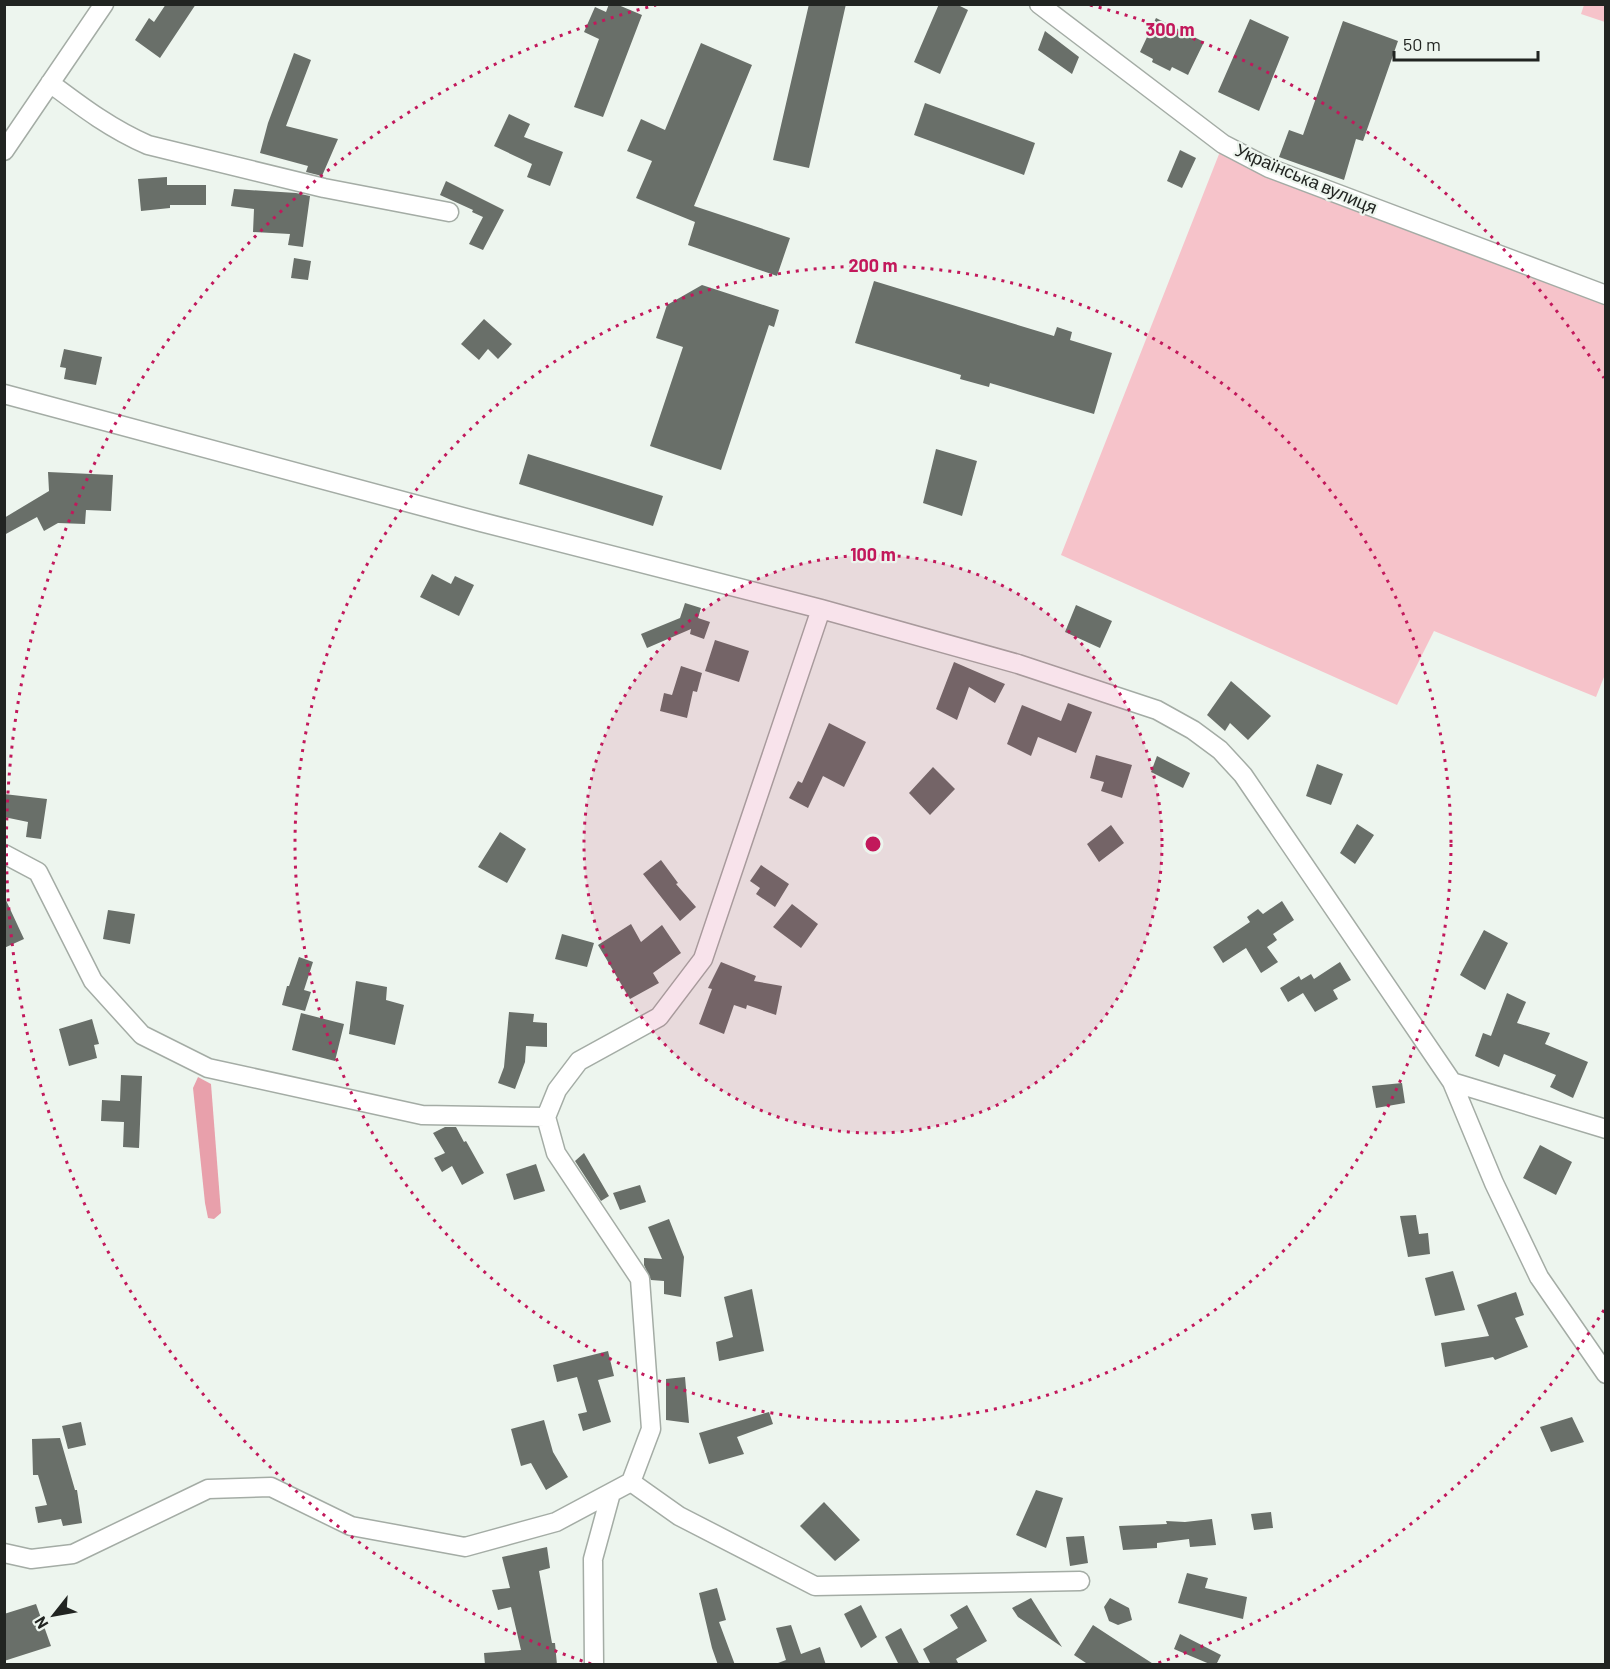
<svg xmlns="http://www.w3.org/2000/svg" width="1610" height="1669" viewBox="0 0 1610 1669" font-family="Barlow,sans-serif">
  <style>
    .green { fill: #f6c3ca }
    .water { fill: #e8a0ab }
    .building { fill: #696f69 }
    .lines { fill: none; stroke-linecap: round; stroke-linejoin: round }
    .minor-casing { stroke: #a4aca5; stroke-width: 21 }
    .minor { stroke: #fff; stroke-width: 18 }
    .ring { fill: none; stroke: #c2185b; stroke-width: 3; stroke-dasharray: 3 6 }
    .labels { text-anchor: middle; stroke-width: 4.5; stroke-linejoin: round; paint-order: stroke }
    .street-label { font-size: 18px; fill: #212421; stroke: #edf5ee }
    .centre { fill: #c2185b; stroke: #edf5ee; stroke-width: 3 }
    .ring-label { font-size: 18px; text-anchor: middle; font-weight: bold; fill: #c2185b; stroke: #edf5ee; stroke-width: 4.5; stroke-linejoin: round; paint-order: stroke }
  </style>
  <rect width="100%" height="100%" fill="#edf5ee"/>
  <path class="green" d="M 1584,5 L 1605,5 L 1605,22 L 1581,14 Z
    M 1223,144 L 1605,295 L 1606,672 L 1596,697 L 1434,631 L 1397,705 L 1061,555 Z"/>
  <path class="water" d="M 198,1077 L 211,1084 L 221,1213 L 214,1219 L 208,1218 L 205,1203 L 193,1088 Z"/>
  <path class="building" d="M 166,4 L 196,4 L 160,58 L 135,40 L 149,18 L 154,22 Z
    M 609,4 L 616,4 L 642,15 L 603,117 L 574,107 L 599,39 L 584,32 L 595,7 L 606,12 Z
    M 809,4 L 846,4 L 809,168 L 773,160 Z
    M 939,4 L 956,4 L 968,10 L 940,74 L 914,62 Z
    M 1156,18 L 1204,42 L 1188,75 L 1172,67 L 1170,71 L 1152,62 L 1153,59 L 1140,52 Z
    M 1250,19 L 1289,37 L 1259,111 L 1218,92 Z
    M 1343,21 L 1398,41 L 1363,141 L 1356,139 L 1344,180 L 1279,157 L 1289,130 L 1303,135 Z
    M 1045,31 L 1079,57 L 1072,74 L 1038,50 Z
    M 701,43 L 752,65 L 694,206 L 790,238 L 777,276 L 688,245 L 695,222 L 636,198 L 652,161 L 627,151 L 641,119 L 665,130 Z
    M 294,53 L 311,60 L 286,126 L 338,139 L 322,176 L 306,172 L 308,166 L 260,153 L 268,123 Z
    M 925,103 L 1035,143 L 1024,175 L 914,135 Z
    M 509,114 L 530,124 L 524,137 L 563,152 L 550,186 L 527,177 L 532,164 L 494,146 Z
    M 1180,150 L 1196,158 L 1182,188 L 1167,181 Z
    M 167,177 L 167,185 L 206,185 L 206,205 L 170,205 L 170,208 L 141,211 L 138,179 Z
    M 446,181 L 504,210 L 483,250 L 469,244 L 483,217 L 472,212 L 473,210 L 440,195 Z
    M 234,189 L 296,193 L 310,196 L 303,247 L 288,245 L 290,234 L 253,232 L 254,209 L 231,206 Z
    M 294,258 L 311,261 L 308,280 L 291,278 Z
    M 874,281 L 1054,336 L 1057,327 L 1072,332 L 1070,340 L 1112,353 L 1094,414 L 990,383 L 989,387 L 960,379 L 961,375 L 855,343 Z
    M 702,285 L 779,310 L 774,327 L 769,325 L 721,470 L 650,446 L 683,347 L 656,338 L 667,305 Z
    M 484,319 L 512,344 L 498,359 L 488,349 L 479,360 L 461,344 Z
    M 64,349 L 102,357 L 96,385 L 64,379 L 66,368 L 60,367 Z
    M 936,449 L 977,461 L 962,516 L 923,503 Z
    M 528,454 L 663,496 L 653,526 L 519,484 Z
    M 48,472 L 113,475 L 111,511 L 86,510 L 85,524 L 58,523 L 44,531 L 37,517 L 4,535 L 4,518 L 49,491 Z
    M 432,574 L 451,584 L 455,576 L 474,585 L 459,616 L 420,597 Z
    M 685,603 L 701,608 L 698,618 L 710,622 L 704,639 L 690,634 L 691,629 L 647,648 L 641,634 L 680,618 Z
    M 1076,605 L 1112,621 L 1100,648 L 1065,632 Z
    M 715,640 L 749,651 L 739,682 L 705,671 Z
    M 954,662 L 1005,684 L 995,703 L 969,687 L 957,720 L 936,709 Z
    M 681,666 L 702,673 L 697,692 L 693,691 L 687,718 L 660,711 L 664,693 L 672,695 Z
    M 1231,681 L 1271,716 L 1248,740 L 1230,723 L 1225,731 L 1207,715 Z
    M 1068,703 L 1092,712 L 1076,753 L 1038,737 L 1031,756 L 1007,744 L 1022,705 L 1061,721 Z
    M 829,723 L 866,742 L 844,787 L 823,776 L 808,808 L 789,798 L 798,781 L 802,783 Z
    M 1096,755 L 1132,765 L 1122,798 L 1101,791 L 1104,782 L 1090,778 Z
    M 1157,756 L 1190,773 L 1183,788 L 1151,772 Z
    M 1317,764 L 1343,774 L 1331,805 L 1306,796 Z
    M 933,767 L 955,789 L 930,815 L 909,793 Z
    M 4,794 L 47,799 L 41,839 L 26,837 L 28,822 L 4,817 Z
    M 1357,824 L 1374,835 L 1355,864 L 1340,853 Z
    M 1111,825 L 1124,843 L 1099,862 L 1087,844 Z
    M 500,832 L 526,849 L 507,883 L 478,867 Z
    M 661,860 L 678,883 L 676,884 L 696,907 L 680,921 L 643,874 Z
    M 761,865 L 789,884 L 775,907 L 756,894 L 760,888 L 750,881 Z
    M 4,896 L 24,939 L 4,948 Z
    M 1282,901 L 1294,920 L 1273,934 L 1277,940 L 1267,947 L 1278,962 L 1261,973 L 1246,948 L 1223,963 L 1213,947 L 1250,922 L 1247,917 L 1258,909 L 1263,914 Z
    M 792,904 L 818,924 L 801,948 L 773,927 Z
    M 108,910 L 135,914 L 130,944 L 103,939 Z
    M 631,924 L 641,942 L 662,925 L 681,953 L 653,973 L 659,983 L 630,999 L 598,945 Z
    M 1484,930 L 1508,943 L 1485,990 L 1460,975 Z
    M 562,934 L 594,943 L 587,967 L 555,959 Z
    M 299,957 L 313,962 L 304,990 L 311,992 L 305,1011 L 282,1005 L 287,986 L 289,986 Z
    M 721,962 L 756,976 L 754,981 L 782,986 L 776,1015 L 747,1005 L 746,1009 L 734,1005 L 724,1034 L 699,1024 L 712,989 L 708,988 Z
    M 1340,962 L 1351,980 L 1333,990 L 1338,999 L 1315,1012 L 1303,993 L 1288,1002 L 1280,988 L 1299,976 L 1301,980 L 1311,974 L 1314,979 Z
    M 356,981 L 387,987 L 386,1000 L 404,1005 L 395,1045 L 349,1034 Z
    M 1507,993 L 1526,1002 L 1517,1023 L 1550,1033 L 1545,1044 L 1588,1062 L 1573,1098 L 1550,1087 L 1556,1075 L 1504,1054 L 1499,1067 L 1475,1056 L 1483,1033 L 1491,1036 Z
    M 509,1012 L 534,1014 L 533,1022 L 547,1023 L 547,1047 L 526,1046 L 525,1062 L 515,1089 L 498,1083 L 504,1067 Z
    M 301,1013 L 344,1024 L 335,1061 L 292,1050 Z
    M 92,1019 L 99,1044 L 94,1045 L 97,1058 L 69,1066 L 59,1029 Z
    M 121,1075 L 142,1076 L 139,1148 L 123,1147 L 124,1122 L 101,1121 L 102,1100 L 120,1101 Z
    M 1402,1083 L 1405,1103 L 1376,1108 L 1372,1086 Z
    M 445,1127 L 456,1127 L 464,1142 L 466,1141 L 484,1173 L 462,1185 L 452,1166 L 442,1172 L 434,1158 L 445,1153 L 433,1133 Z
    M 1540,1145 L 1572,1162 L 1556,1195 L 1523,1178 Z
    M 584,1153 L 609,1196 L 601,1201 L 575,1161 Z
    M 536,1164 L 545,1191 L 514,1200 L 506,1174 Z
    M 640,1185 L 646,1202 L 620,1210 L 613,1193 Z
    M 1416,1215 L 1419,1234 L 1428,1233 L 1430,1254 L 1408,1257 L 1400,1216 Z
    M 669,1219 L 684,1257 L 681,1297 L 664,1294 L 664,1281 L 651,1280 L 644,1265 L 644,1258 L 662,1259 L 648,1227 Z
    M 1453,1271 L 1465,1310 L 1435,1316 L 1425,1278 Z
    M 752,1289 L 764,1351 L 719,1361 L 716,1342 L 733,1337 L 724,1297 Z
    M 1516,1292 L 1524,1315 L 1515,1318 L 1528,1347 L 1495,1360 L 1493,1357 L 1445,1367 L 1441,1343 L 1489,1336 L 1477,1305 Z
    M 608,1351 L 614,1376 L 598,1380 L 611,1422 L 583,1431 L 578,1414 L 587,1412 L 577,1377 L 557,1382 L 553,1365 Z
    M 685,1377 L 689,1423 L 666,1420 L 666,1379 Z
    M 769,1412 L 773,1424 L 737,1437 L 744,1454 L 709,1464 L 699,1433 Z
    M 1572,1417 L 1584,1442 L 1551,1452 L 1540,1427 Z
    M 544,1420 L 553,1452 L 568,1477 L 546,1490 L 531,1463 L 521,1466 L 511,1429 Z
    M 81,1422 L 86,1445 L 68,1449 L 62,1426 Z
    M 60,1438 L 75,1490 L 77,1490 L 82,1523 L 63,1526 L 61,1519 L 38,1523 L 35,1507 L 47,1505 L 38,1475 L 33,1475 L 32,1439 Z
    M 1036,1490 L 1063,1498 L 1046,1548 L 1016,1535 Z
    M 824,1502 L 860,1540 L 835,1561 L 800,1526 Z
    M 1271,1512 L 1273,1528 L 1254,1530 L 1251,1514 Z
    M 1212,1519 L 1216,1545 L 1190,1547 L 1189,1539 L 1157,1543 L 1157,1548 L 1123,1550 L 1119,1526 L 1167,1524 L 1166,1521 L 1185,1522 Z
    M 1084,1536 L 1088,1563 L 1070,1566 L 1066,1537 Z
    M 547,1547 L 550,1568 L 539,1571 L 552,1643 L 555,1643 L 557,1665 L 485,1665 L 484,1653 L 521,1650 L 511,1607 L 498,1610 L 492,1590 L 510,1588 L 502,1557 Z
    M 1187,1573 L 1208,1578 L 1205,1588 L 1247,1597 L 1243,1619 L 1178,1603 Z
    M 717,1588 L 726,1620 L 719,1622 L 735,1665 L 718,1665 L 712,1648 L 699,1593 Z
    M 1031,1598 L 1062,1647 L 1018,1617 L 1012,1608 Z
    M 1110,1598 L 1129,1608 L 1132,1620 L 1118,1625 L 1109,1621 L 1104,1607 Z
    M 36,1604 L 51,1646 L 4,1661 L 4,1614 Z
    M 861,1605 L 877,1637 L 861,1648 L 844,1614 Z
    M 967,1605 L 987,1641 L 956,1659 L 959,1665 L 931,1665 L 923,1649 L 958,1628 L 950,1615 Z
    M 791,1625 L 801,1654 L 820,1647 L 826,1665 L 778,1665 L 778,1663 L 786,1660 L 776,1628 Z
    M 1093,1625 L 1119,1642 L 1155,1665 L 1089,1665 L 1074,1655 Z
    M 901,1628 L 920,1665 L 899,1665 L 885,1637 Z
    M 1180,1634 L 1221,1655 L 1216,1665 L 1212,1665 L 1174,1649 Z"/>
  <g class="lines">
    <g class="minor-casing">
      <path id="minor" d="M 1039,4 L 1223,144 L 1269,168 L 1606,295
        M 50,83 C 82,107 111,129 148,145 L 324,188 L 449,212
        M 4,151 L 104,4
        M 4,394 L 481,522 L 821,609 L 1018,664 L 1157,710 L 1193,730 L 1220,750 L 1243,775 L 1452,1082 L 1494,1183 L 1539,1277 L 1606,1374
        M 4,854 L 38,872 L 93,981 L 142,1035 L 208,1068 L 422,1115 L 546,1117
        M 1452,1082 L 1606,1129
        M 631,1482 L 651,1429 L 640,1279 L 556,1153 L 546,1117 L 557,1090 L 579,1061 L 659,1017 L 703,959 L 821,609
        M 631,1482 L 679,1516 L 815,1586 L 1080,1581
        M 4,1553 L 31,1559 L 73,1554 L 208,1489 L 271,1487 L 351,1526 L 465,1547 L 556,1522 L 631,1482
        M 594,1664 L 593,1559 L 611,1493"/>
    </g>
    <use href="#minor" class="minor"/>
  </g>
  <circle cx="873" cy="844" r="289" fill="#c2185b" fill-opacity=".12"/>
  <g class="ring">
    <circle cx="873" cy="844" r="289"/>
    <circle cx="873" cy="844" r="578"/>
    <path d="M1604 1310A867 867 0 0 1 1155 1664M591 1664A867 867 0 0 1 656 5M1090 5A867 867 0 0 1 1604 378"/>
  </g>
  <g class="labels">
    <g class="street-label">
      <text transform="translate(1306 179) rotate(23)" y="6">Українська вулиця</text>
    </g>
  </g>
  <circle cx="873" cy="844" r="9" class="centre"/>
  <g class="ring-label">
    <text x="1170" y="36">300 m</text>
    <text x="873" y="272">200 m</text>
    <text x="873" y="561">100 m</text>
  </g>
  <rect width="1610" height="1669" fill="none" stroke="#212421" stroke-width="12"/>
  <g transform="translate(54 1615) rotate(239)" stroke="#edf5ee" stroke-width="4.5" paint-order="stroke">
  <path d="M0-4.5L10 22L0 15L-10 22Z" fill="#212421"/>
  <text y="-9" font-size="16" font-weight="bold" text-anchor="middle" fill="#212421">N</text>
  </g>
  <path d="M1394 51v9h144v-9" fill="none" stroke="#212421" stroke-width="3"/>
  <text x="1403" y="51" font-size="18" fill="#212421" stroke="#edf5ee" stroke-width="4.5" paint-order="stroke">50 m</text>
</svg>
